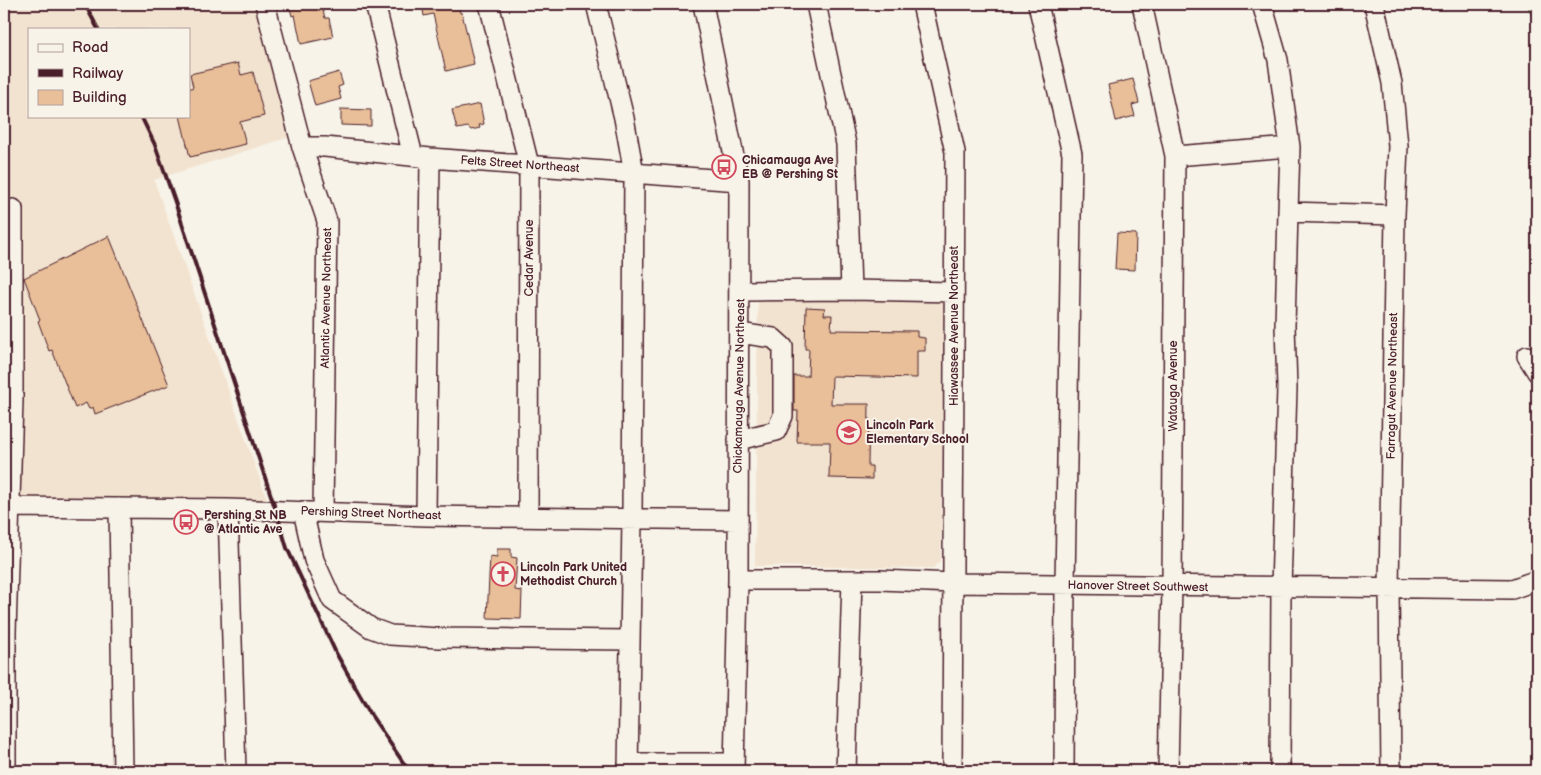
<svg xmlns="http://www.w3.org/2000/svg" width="1541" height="775" viewBox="0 0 1541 775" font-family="'Balsamiq Sans',sans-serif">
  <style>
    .built { fill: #f2e3d0; fill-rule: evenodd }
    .green { fill: #abdd9e; stroke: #7a7e64 }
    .building { fill: #e8bf98; stroke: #4a1f2b }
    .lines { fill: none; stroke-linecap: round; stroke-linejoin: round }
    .minor-casing { stroke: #4a1f2b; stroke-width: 22 }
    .minor { stroke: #f7f3e8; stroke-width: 19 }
    .rail { stroke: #4a1f2b; stroke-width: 4 }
    .labels { text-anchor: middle; stroke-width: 4; stroke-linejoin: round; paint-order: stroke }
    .poi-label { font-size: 12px; font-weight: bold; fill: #4a1f2b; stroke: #f7f3e8; text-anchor: start }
    .street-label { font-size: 12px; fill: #4a1f2b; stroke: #f7f3e8 }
  </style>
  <rect width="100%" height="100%" fill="#f7f3e8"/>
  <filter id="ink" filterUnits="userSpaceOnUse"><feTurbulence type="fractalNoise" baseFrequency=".02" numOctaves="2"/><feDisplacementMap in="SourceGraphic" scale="10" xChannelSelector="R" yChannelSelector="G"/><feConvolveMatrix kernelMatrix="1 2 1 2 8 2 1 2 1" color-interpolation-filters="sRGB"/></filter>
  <g filter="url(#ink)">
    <path class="built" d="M 4,4 L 260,4 L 293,136 L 154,180 L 269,505 L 16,498 L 4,211 ZM 29,29 L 189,29 L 189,116 L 29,116 Z
      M 758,296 L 938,298 L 944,305 L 941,560 L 933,568 L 755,566 Z"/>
    <path class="green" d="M 1527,4 L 1537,4 L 1537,30 Z
      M 1537,633 L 1537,671 L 1532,647 Z"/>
    <path class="building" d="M 289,4 L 321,4 L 325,18 L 329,18 L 333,37 L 301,44 L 295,15 L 292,16 Z
      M 422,4 L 458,4 L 460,13 L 462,13 L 474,64 L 446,71 L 433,14 L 424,16 Z
      M 238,63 L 241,75 L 253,72 L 264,116 L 240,122 L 246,144 L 190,157 L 180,116 L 189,116 L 189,89 L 193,87 L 190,74 Z
      M 339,72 L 343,85 L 338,87 L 341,99 L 315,106 L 308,81 Z
      M 1133,79 L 1139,103 L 1132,105 L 1135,116 L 1116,121 L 1108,85 Z
      M 480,104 L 484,124 L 479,125 L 480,128 L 471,130 L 468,127 L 457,129 L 452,110 Z
      M 341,109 L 371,110 L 371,126 L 341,125 Z
      M 1117,233 L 1136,234 L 1135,270 L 1115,269 Z
      M 109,236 L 169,385 L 95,414 L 93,407 L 89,409 L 86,403 L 75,408 L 52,350 L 49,351 L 38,321 L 40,320 L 24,278 Z
      M 806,307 L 825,308 L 824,315 L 832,315 L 831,330 L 917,331 L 917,337 L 925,338 L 925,351 L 917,351 L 917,378 L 832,376 L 831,404 L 869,404 L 868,466 L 872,466 L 872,479 L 829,478 L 830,442 L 797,442 L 798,411 L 794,411 L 794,376 L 808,376 L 809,349 L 805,349 Z
      M 497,549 L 511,549 L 511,557 L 517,558 L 515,590 L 522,591 L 521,619 L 487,618 L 490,556 L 497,557 Z"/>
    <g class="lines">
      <g class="minor-casing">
        <path id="minor" d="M 265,4 L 302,147 L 327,221 L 323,512
          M 375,4 L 413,156
          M 489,4 L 529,165 L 528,516
          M 596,4 L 624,118 L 634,173 L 632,518 L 628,771
          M 703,4 L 739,181 L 738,580 L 734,771
          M 816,4 L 846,144 L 851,290
          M 922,4 L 955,152 L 952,771
          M 1038,4 L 1072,154 L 1065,584 L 1064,771
          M 1142,4 L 1175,156 L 1172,586 L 1168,771
          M 1262,4 L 1278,60 L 1290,147 L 1288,212
          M 1374,4 L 1392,83 L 1398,146 L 1395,215 L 1389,588 L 1391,771
          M 302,147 L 325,147 L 430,158 L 739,181
          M 1175,156 L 1290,147
          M 740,291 L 851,290 L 954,292
          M 1527,356 L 1537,372
          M 738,440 L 776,431 L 783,416 L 783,347 L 773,338 L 739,333
          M 4,507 L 228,509 L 426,516 L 738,520
          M 119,508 L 123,771
          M 228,509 L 236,771
          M 303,511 L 314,560 L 332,600 L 371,628 L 390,635 L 439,638 L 630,640
          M 426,516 L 430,158
          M 738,580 L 880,580 L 953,583 L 1512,589 L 1537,580
          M 628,763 L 734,763
          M 6,771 L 6,632 L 13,401 L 13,209
          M 846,771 L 852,580
          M 1280,771 L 1281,588 L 1287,388 L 1285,326 L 1288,212 L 1395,215"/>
      </g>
      <use href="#minor" class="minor"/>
      <path class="rail" d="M 85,4 L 98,29
        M 141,116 L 155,145 L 175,202 L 276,511 L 287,548 L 336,653 L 371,715 L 409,771"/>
    </g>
  </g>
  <defs>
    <g id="bus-ring" transform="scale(1.25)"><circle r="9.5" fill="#f7f3e8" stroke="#d1495b" stroke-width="1.5"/><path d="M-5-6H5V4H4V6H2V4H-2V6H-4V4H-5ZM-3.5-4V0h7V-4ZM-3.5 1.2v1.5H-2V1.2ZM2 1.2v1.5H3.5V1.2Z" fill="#d1495b"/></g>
    <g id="school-ring" transform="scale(1.25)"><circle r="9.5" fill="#f7f3e8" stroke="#d1495b" stroke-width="1.5"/><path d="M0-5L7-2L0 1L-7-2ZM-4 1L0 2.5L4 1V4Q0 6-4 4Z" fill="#d1495b"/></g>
    <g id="church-ring" transform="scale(1.25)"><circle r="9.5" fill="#f7f3e8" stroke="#d1495b" stroke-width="1.5"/><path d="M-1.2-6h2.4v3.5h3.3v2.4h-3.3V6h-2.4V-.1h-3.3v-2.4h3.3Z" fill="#d1495b"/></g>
  </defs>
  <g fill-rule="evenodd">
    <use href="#bus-ring" x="724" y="167"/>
    <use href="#school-ring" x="849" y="432"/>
    <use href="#bus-ring" x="186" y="522"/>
    <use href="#church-ring" x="503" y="574"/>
  </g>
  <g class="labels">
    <g class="poi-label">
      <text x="742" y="164">Chicamauga Ave<tspan x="742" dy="14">EB @ Pershing St</tspan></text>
      <text x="866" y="429">Lincoln Park<tspan x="866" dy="14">Elementary School</tspan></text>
      <text x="204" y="519">Pershing St NB<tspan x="204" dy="14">@ Atlantic Ave</tspan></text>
      <text x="520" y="571">Lincoln Park United<tspan x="520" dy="14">Methodist Church</tspan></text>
    </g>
    <g class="street-label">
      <text transform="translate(520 164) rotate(4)" y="4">Felts Street Northeast</text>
      <text transform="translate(529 258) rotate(-90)" y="4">Cedar Avenue</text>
      <text transform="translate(326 298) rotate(-89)" y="4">Atlantic Avenue Northeast</text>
      <text transform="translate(954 326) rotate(-90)" y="4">Hiawassee Avenue Northeast</text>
      <text transform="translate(739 386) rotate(-89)" y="4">Chickamauga Avenue Northeast</text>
      <text transform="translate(1173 386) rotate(-90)" y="4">Watauga Avenue</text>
      <text transform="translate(1392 386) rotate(-89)" y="4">Farragut Avenue Northeast</text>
      <text transform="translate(371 513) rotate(2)" y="4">Pershing Street Northeast</text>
      <text transform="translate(1138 586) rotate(1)" y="4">Hanover Street Southwest</text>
    </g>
  </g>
  <rect width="1541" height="775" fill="none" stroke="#f7f3e8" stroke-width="20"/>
  <rect x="10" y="10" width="1521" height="755" fill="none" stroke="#4a1f2b" stroke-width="2" filter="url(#ink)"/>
  <rect x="28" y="28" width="162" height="90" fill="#f7f3e8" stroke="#b29e9c"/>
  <rect x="38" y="44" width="25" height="8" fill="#f7f3e8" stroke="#b29e9c"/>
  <text x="72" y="52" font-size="15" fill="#4a1f2b">Road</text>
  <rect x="38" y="69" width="25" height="8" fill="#4a1f2b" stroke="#b29e9c"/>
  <text x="72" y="78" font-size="15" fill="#4a1f2b">Railway</text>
  <rect x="38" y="90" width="25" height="15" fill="#e8bf98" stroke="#b29e9c"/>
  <text x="72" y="102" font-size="15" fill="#4a1f2b">Building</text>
</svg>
